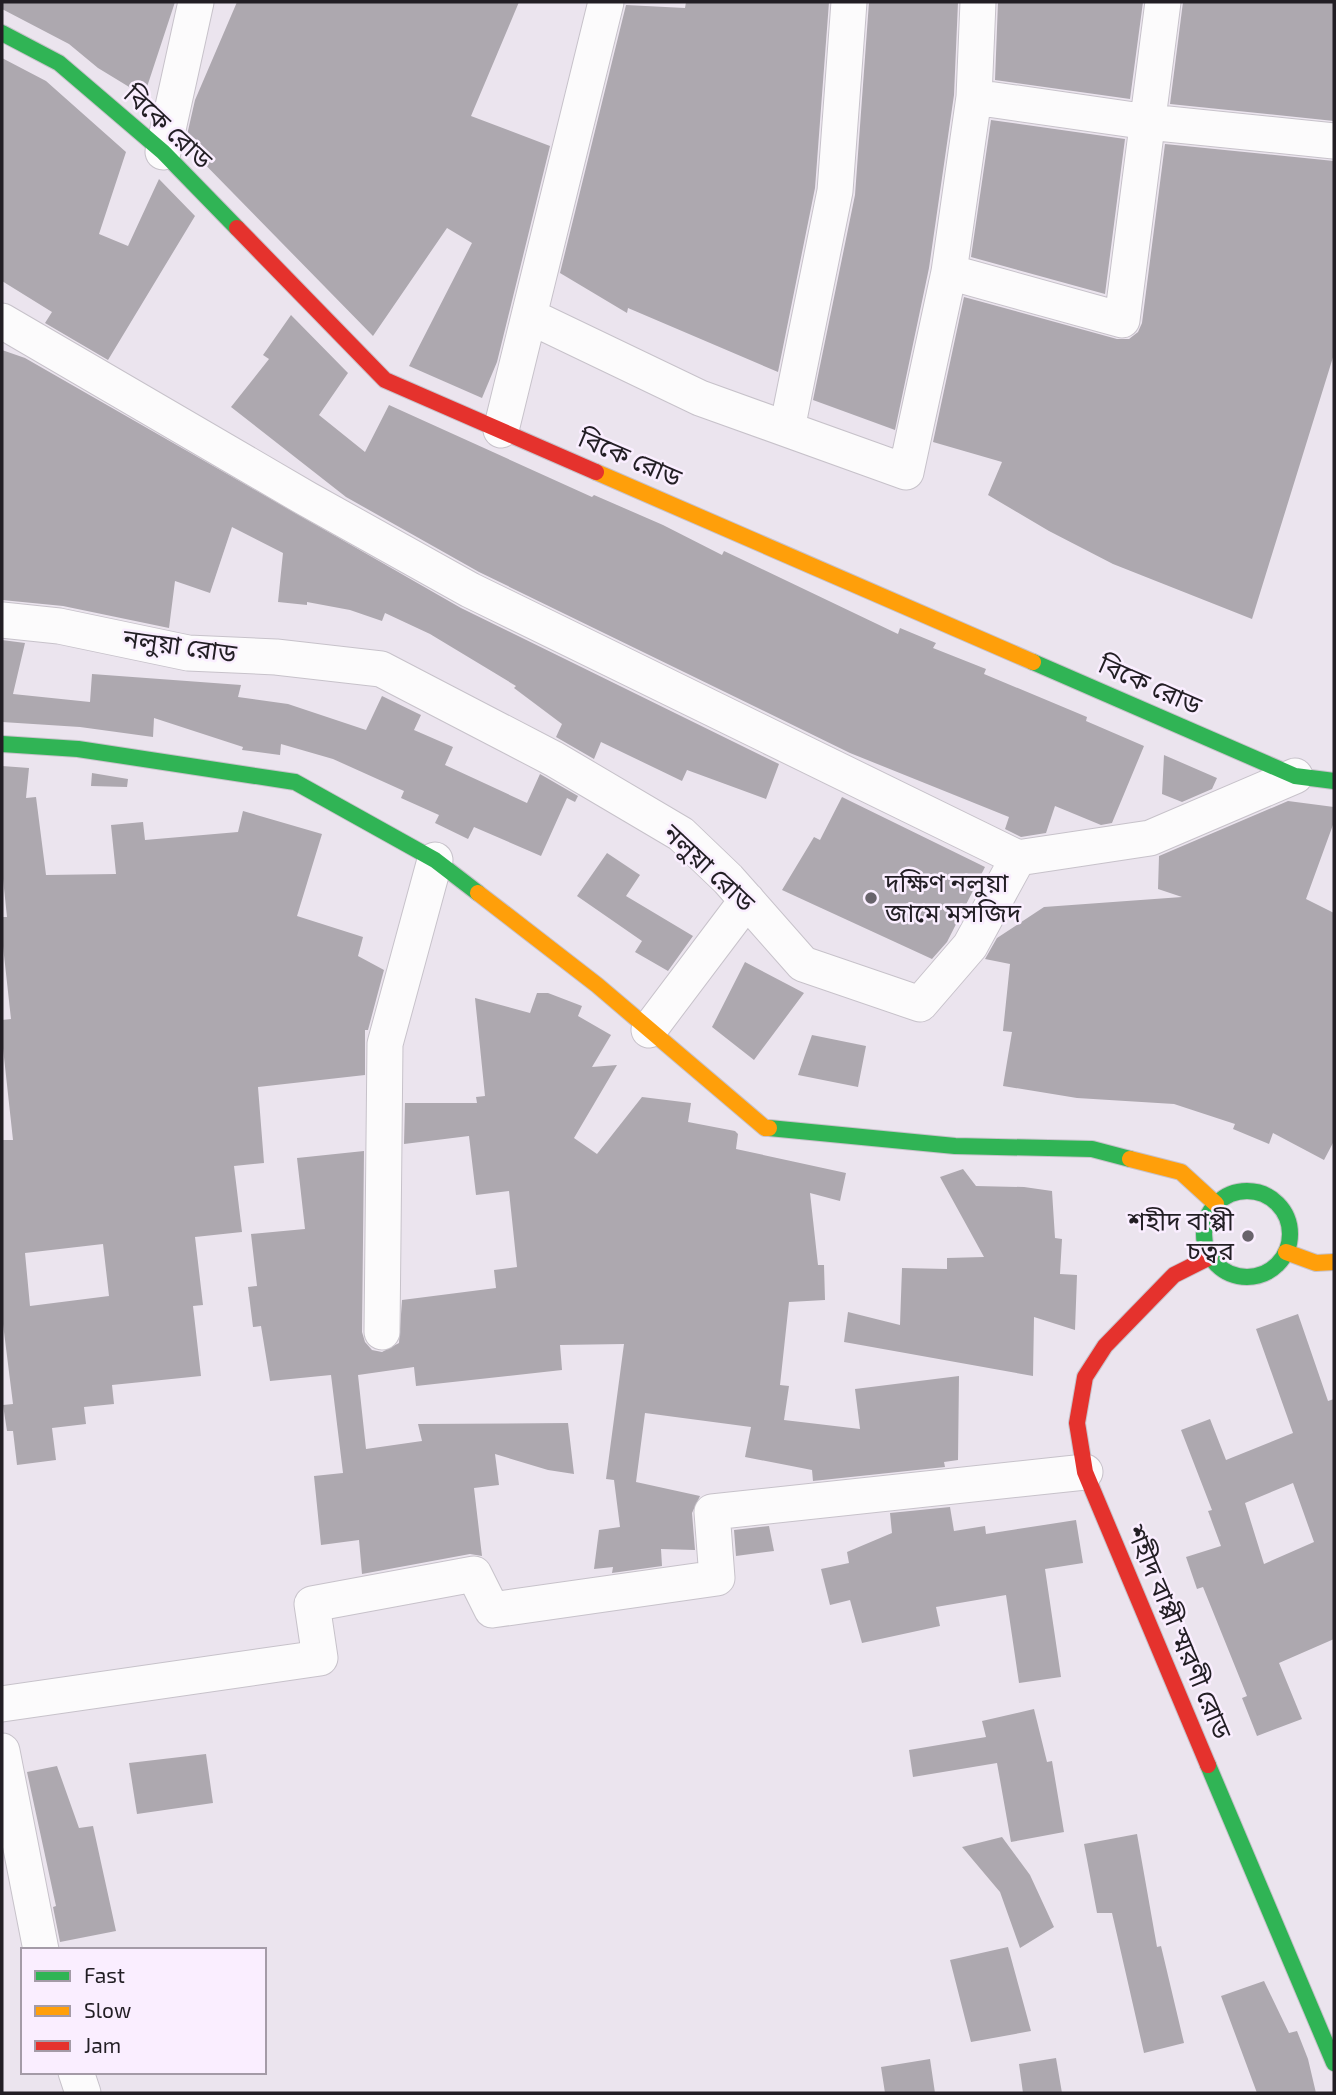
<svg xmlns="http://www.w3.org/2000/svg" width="1336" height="2095" viewBox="0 0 1336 2095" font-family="'Exo 2','Noto Sans Bengali',sans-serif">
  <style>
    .building { fill: #ada8af; fill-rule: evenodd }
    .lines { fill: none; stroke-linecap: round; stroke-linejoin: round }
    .street-casing { stroke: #c7c2ca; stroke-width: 37 }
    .fast-casing { stroke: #c7c2ca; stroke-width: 18 }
    .slow-casing { stroke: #c7c2ca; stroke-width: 18 }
    .jam-casing { stroke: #c7c2ca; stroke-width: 18 }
    .street { stroke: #fcfbfc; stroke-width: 35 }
    .fast { stroke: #30b455; stroke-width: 16 }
    .slow { stroke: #ff9f0a; stroke-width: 16 }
    .jam { stroke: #e5322d; stroke-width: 16 }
    .poi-dot { fill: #68636b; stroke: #faeeff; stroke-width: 2.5 }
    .labels { text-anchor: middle; stroke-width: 5; stroke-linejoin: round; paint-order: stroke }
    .street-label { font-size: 26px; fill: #221e24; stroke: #faeeff }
    .poi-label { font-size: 26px; fill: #221e24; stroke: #faeeff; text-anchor: start }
  </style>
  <rect width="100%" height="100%" fill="#ebe4ee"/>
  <path class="building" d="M 2,2 L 175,2 L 144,96 L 98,68 L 69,44 L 2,9 Z
    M 237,2 L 519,2 L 471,116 L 550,146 L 497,362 L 482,398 L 409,366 L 472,243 L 447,228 L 373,336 L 185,144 L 195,100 Z
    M 686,2 L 829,2 L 815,188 L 778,372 L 628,308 L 627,313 L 560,273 L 626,5 L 685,8 Z
    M 869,2 L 958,2 L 954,95 L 929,268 L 895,430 L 813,400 L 855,195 Z
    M 998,2 L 1143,2 L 1130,99 L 995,80 Z
    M 1183,2 L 1334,2 L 1334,121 L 1170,104 Z
    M 2,58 L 46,81 L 126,152 L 99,234 L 128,246 L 159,179 L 195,216 L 108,360 L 45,323 L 52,312 L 2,281 Z
    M 991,120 L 1125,139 L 1105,294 L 971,257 Z
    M 1165,144 L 1334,161 L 1334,354 L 1252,619 L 1113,564 L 1049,531 L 988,495 L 1002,462 L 933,442 L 964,297 L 1117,339 L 1129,339 L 1138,332 L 1142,323 Z
    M 291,315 L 348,373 L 319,415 L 365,452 L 389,405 L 592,497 L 594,495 L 663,525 L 722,555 L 724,551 L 741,559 L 898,634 L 900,628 L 936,643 L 933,648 L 986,669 L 984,674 L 1087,717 L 1086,721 L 1144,746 L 1112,823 L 1101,825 L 1055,806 L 1046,833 L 1021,837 L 1005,829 L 1009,817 L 850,753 L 479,572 L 346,497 L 231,407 L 269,359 L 263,355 Z
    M 2,350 L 25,358 L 461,608 L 779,764 L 766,799 L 687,770 L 682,781 L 601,742 L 594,759 L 556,737 L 562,724 L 514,688 L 516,686 L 430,634 L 385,613 L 382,621 L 350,610 L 307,602 L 307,605 L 278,602 L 283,553 L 232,527 L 210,593 L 175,581 L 169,628 L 63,606 L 2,600 Z
    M 2,640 L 25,643 L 13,694 L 90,702 L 92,674 L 241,685 L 238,697 L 288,704 L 366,730 L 382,696 L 421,715 L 414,730 L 453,747 L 445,765 L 527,803 L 540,774 L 578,796 L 575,802 L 567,798 L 541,856 L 474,827 L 468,839 L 435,823 L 439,815 L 401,798 L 404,791 L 333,759 L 281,744 L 280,755 L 242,750 L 243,747 L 154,718 L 153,737 L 80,727 L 2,722 Z
    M 1164,755 L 1217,778 L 1212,789 L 1182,802 L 1162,794 Z
    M 2,766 L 29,768 L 26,798 L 36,797 L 46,875 L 116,874 L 111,825 L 143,822 L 145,840 L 238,832 L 243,811 L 322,834 L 297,916 L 363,937 L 358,956 L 384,970 L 368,1030 L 365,1030 L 365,1075 L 258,1087 L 264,1163 L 234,1166 L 242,1232 L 195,1237 L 203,1305 L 193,1306 L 201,1376 L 112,1385 L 114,1404 L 84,1407 L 86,1424 L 52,1428 L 56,1460 L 17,1465 L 13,1431 L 7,1431 L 3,1405 L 13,1404 L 2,1316 L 2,1140 L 13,1140 L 2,1039 L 2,1020 L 11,1019 L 2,937 L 2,917 L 7,917 L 2,869 ZM 103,1244 L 109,1296 L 30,1306 L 25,1253 Z
    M 92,773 L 128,779 L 127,787 L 91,786 Z
    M 842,797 L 985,867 L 947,942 L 932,959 L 782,890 L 814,837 L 820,840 Z
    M 1288,801 L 1334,807 L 1334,822 L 1306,899 L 1334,913 L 1334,1141 L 1324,1160 L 1273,1133 L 1269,1144 L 1233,1129 L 1235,1124 L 1174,1104 L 1077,1098 L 1003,1086 L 1012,1032 L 1003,1031 L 1010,964 L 985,959 L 997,938 L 1044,907 L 1182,897 L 1158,889 L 1159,856 Z
    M 607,853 L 640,875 L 626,896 L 693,936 L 668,971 L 635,952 L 642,941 L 577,896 Z
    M 745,962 L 804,993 L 754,1060 L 712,1027 Z
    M 537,993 L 548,993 L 582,1006 L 578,1016 L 611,1035 L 592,1067 L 617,1065 L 574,1138 L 597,1154 L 642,1097 L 691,1103 L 688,1122 L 735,1131 L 738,1134 L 736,1149 L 846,1173 L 840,1201 L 810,1193 L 818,1265 L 824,1265 L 825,1300 L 789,1302 L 780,1385 L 789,1386 L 784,1420 L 860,1429 L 855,1389 L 959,1376 L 958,1460 L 944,1462 L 945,1467 L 813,1481 L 812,1470 L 745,1457 L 751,1427 L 645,1413 L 636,1482 L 700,1496 L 692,1513 L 695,1550 L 661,1549 L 662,1566 L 612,1573 L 613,1567 L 594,1569 L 599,1530 L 620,1527 L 614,1480 L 606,1479 L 624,1344 L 560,1345 L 562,1370 L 416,1386 L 414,1367 L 358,1375 L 366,1449 L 422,1441 L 418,1424 L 568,1423 L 574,1474 L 548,1470 L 495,1454 L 499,1485 L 474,1488 L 482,1556 L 470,1554 L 362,1574 L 359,1540 L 321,1545 L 314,1476 L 343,1473 L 331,1375 L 270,1381 L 261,1326 L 253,1327 L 248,1287 L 257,1286 L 251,1234 L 305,1229 L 297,1158 L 364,1151 L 362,1332 L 365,1342 L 372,1350 L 382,1352 L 399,1343 L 402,1300 L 496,1288 L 494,1270 L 517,1267 L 509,1191 L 476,1195 L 469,1136 L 404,1144 L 405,1103 L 477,1103 L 476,1097 L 485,1096 L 475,998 L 530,1013 Z
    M 812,1035 L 866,1046 L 858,1087 L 798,1075 Z
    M 963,1169 L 976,1186 L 1024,1187 L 1052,1191 L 1055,1238 L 1062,1239 L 1060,1274 L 1077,1275 L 1075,1330 L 1034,1317 L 1033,1376 L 844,1342 L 848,1312 L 900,1325 L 902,1268 L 947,1269 L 947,1258 L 984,1257 L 940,1177 Z
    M 1298,1314 L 1328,1401 L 1334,1399 L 1334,1639 L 1279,1663 L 1302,1719 L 1257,1736 L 1242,1698 L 1247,1696 L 1203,1587 L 1197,1589 L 1186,1557 L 1221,1546 L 1208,1511 L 1212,1510 L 1181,1430 L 1210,1419 L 1226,1460 L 1293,1433 L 1256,1329 ZM 1293,1483 L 1314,1542 L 1264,1564 L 1245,1503 Z
    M 950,1507 L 954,1531 L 985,1526 L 986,1534 L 1076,1520 L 1083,1563 L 1045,1569 L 1061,1677 L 1019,1683 L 1006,1595 L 936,1607 L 940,1626 L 862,1643 L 850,1600 L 830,1605 L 821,1569 L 849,1563 L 847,1552 L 892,1533 L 890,1513 Z
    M 769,1526 L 774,1551 L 736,1556 L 734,1530 Z
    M 1034,1709 L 1047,1762 L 1052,1761 L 1064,1832 L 1011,1842 L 997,1763 L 913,1777 L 909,1750 L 986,1737 L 982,1721 Z
    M 206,1754 L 213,1803 L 137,1814 L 129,1763 Z
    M 57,1766 L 79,1828 L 93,1826 L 116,1931 L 60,1942 L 53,1907 L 56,1906 L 27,1772 Z
    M 1137,1834 L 1157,1947 L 1161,1946 L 1184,2043 L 1144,2053 L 1112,1913 L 1097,1913 L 1084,1844 Z
    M 1002,1837 L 1030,1875 L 1054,1927 L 1020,1948 L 1000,1892 L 962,1847 Z
    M 1008,1947 L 1031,2031 L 971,2042 L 950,1960 Z
    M 1264,1981 L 1289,2033 L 1297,2031 L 1308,2059 L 1316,2093 L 1257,2093 L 1221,1996 Z
    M 1056,2058 L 1062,2093 L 1023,2093 L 1019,2064 Z
    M 930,2059 L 935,2093 L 885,2093 L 881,2067 Z"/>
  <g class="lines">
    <g class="street-casing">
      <path id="street" d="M 974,97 L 978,2
        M 163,152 L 196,2
        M 949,272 L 974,97 L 1148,122 L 1334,141
        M 529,316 L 700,398 L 906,472 L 949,272 L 1122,320 L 1163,2
        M 2,321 L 307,499 L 470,590 L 1018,858
        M 787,429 L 835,191 L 849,2
        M 501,430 L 606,2
        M 2,620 L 59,626 L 188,653 L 276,657 L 381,669 L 554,759 L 681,834 L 728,879 L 803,964 L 920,1004 L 970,946 L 1018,858 L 1150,838 L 1295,776
        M 649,1030 L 747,900
        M 382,1332 L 385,1044 L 435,860
        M 2,1704 L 320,1658 L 312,1604 L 474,1574 L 492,1610 L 717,1578 L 712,1512 L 1085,1472
        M 2,1751 L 41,1950
        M 76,2072 L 83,2093"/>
    </g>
    <g class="fast-casing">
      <path id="fast" d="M 2,33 L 59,63 L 163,152 L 237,228
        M 1033,662 L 1295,776 L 1334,781
        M 2,744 L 78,749 L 295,782 L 435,860 L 478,893
        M 769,1128 L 955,1146 L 1092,1149 L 1130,1159
        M1204 1234a43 43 0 1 1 86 0a43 43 0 1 1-86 0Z
        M 1208,1765 L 1334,2063"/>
    </g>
    <g class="slow-casing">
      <path id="slow" d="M 596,472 L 1033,662
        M 478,893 L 597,985 L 765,1128 L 769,1128
        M 1130,1159 L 1181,1172 L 1216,1204
        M 1286,1252 L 1316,1263 L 1334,1262"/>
    </g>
    <g class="jam-casing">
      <path id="jam" d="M 237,228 L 385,380 L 596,472
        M 1208,1765 L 1085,1472 L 1077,1423 L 1085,1377 L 1105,1346 L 1174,1275 L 1210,1257"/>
    </g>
    <use href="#street" class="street"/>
    <use href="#fast" class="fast"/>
    <use href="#slow" class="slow"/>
    <use href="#jam" class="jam"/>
  </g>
  <g class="poi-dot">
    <circle cx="871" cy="898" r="7"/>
    <circle cx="1248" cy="1236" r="7"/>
  </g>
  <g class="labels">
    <g class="street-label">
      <text transform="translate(168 127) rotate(43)" y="9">বিকে রোড</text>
      <text transform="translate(630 458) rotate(23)" y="9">বিকে রোড</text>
      <text transform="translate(180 646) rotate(8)" y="9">নলুয়া রোড</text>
      <text transform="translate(1150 685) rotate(24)" y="9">বিকে রোড</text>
      <text transform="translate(709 868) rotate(43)" y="9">নলুয়া রোড</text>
      <text transform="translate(1179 1632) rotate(67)" y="9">শহীদ বাপ্পী স্মরণী রোড</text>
    </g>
    <g class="poi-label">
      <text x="885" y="892">দক্ষিণ নলুয়া<tspan x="885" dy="30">জামে মসজিদ</tspan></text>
      <text x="1234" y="1230" text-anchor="end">শহীদ বাপ্পী<tspan x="1234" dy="30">চত্বর</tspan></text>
    </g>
  </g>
  <rect width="1336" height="2095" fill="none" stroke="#221e24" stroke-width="7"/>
  <rect x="21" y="1948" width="245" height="126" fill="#faeeff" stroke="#a49ba7" stroke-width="2"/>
  <rect x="35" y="1971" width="35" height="10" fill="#30b455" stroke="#a49ba7" stroke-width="2"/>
  <text x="84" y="1983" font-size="21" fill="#221e24">Fast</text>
  <rect x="35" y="2006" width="35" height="10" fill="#ff9f0a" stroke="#a49ba7" stroke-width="2"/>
  <text x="84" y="2018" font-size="21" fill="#221e24">Slow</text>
  <rect x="35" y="2041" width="35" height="10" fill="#e5322d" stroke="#a49ba7" stroke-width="2"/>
  <text x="84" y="2053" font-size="21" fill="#221e24">Jam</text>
</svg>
